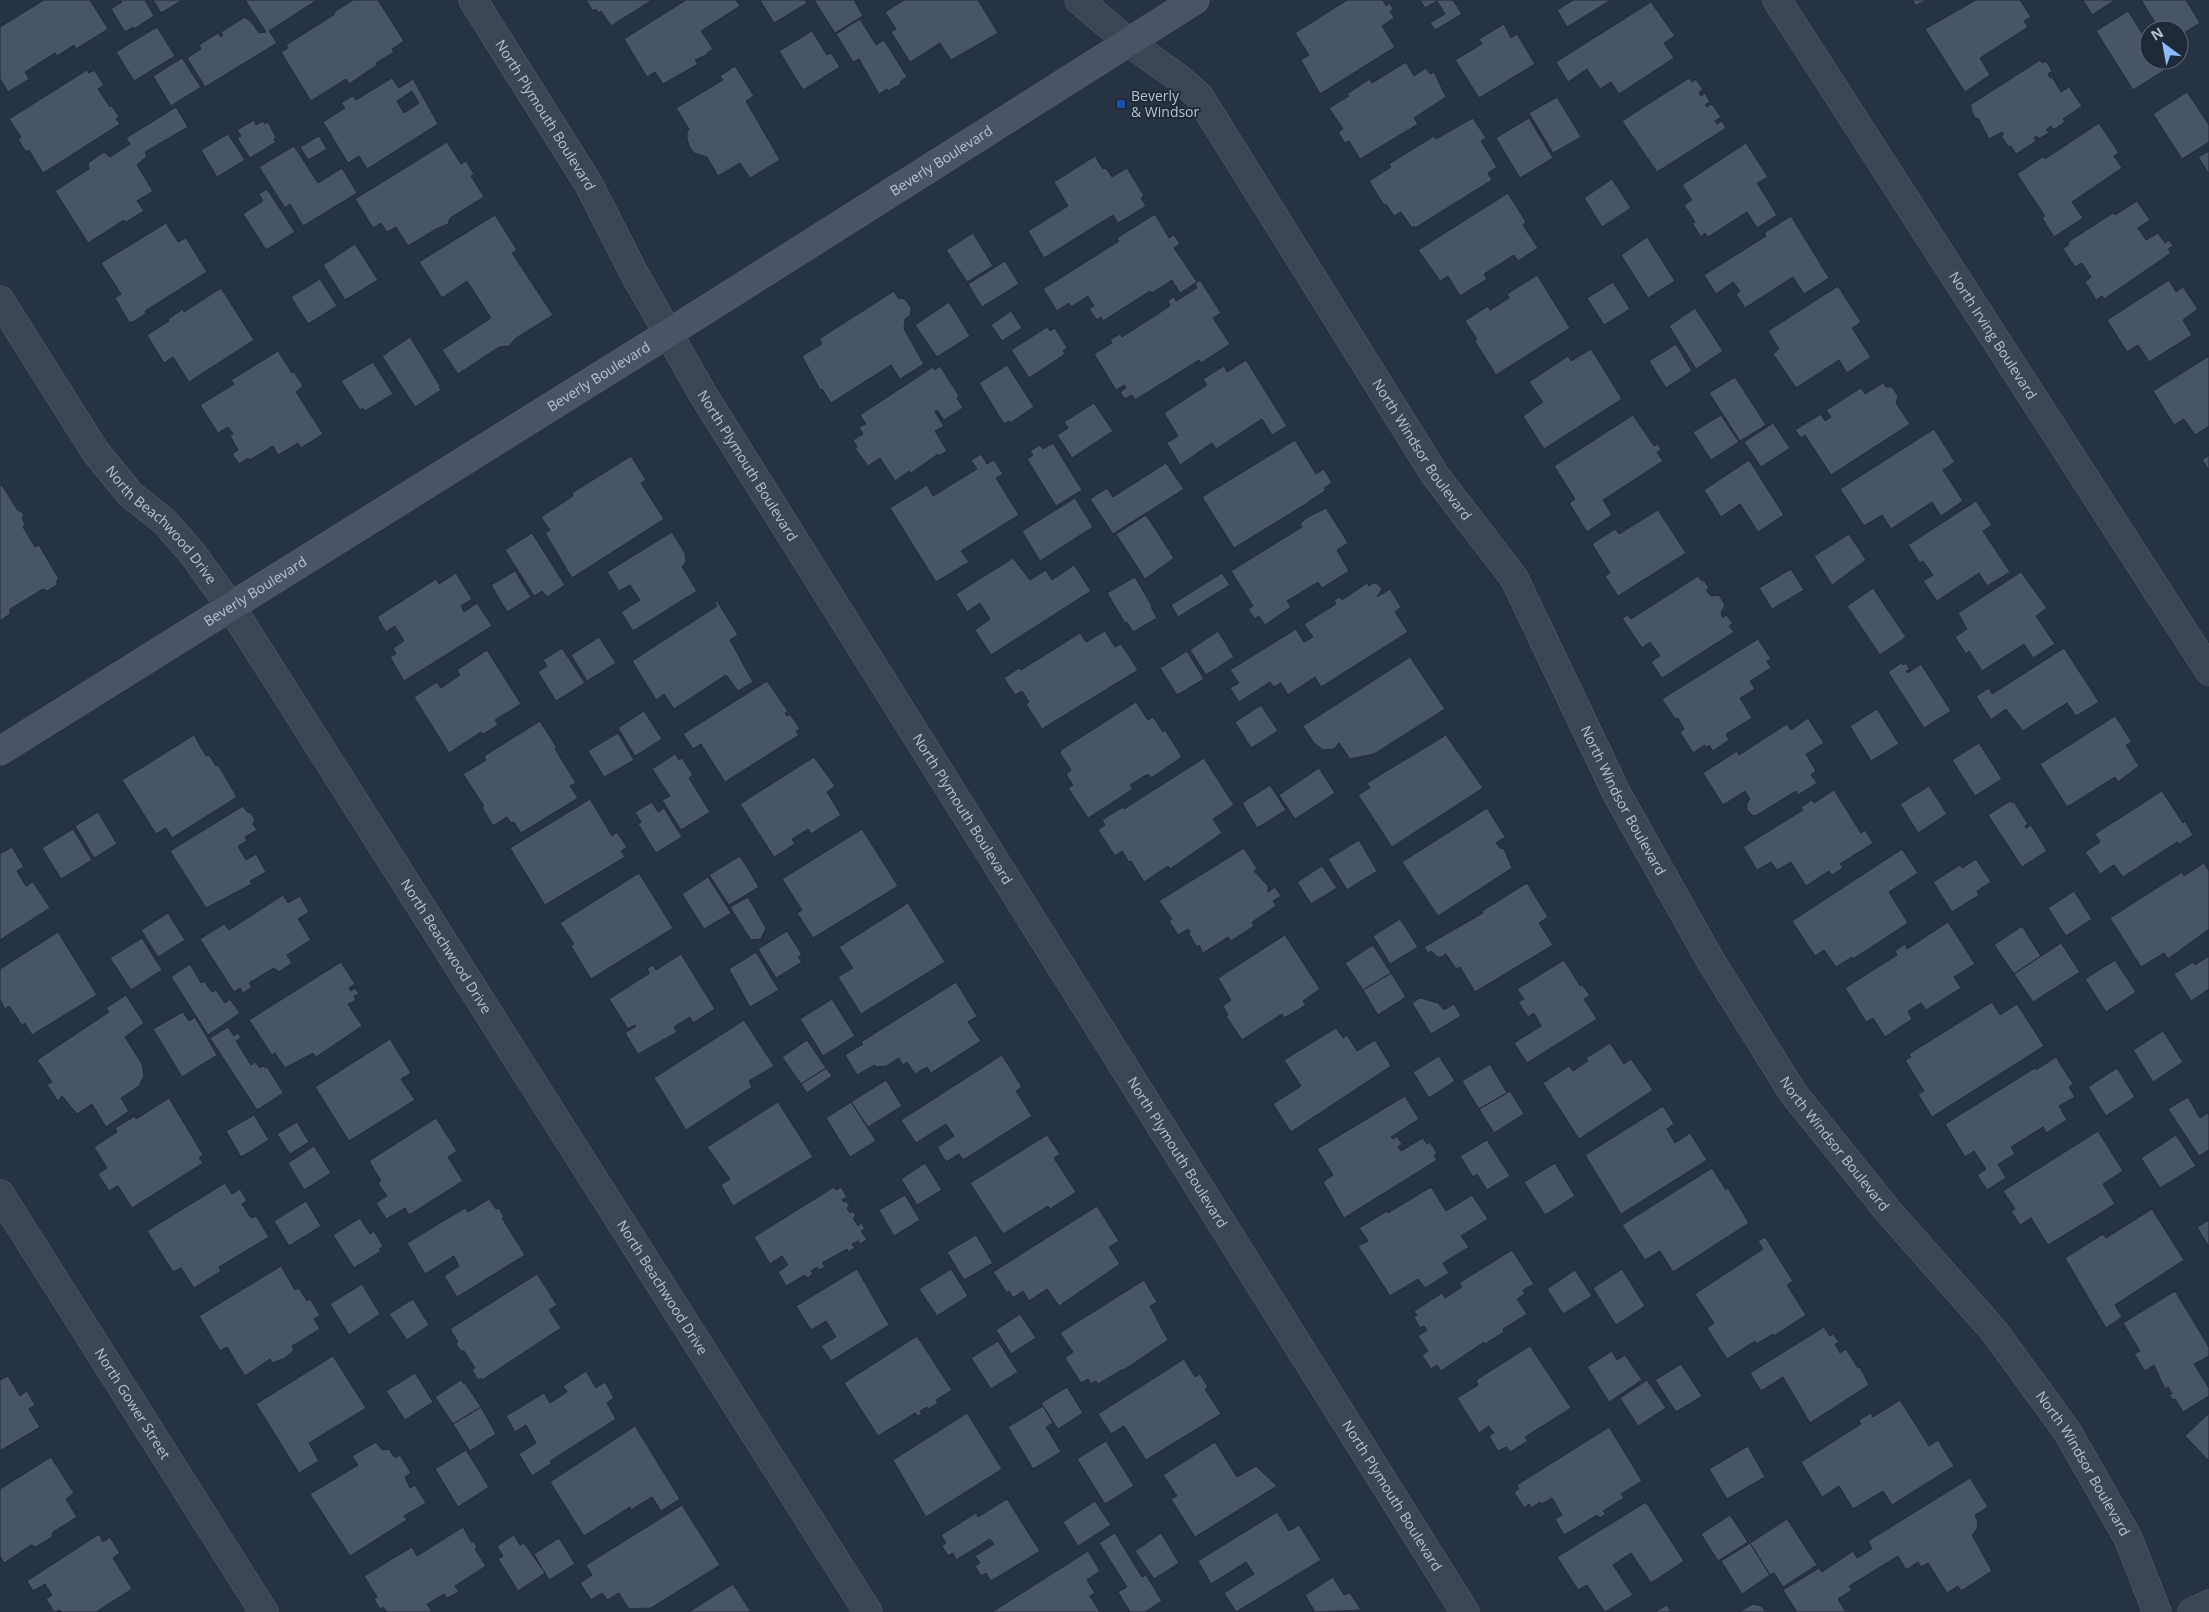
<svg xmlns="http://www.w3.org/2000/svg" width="2209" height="1612" viewBox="0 0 2209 1612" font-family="'Open Sans',sans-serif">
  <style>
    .building { fill: #485568; stroke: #212c3b; fill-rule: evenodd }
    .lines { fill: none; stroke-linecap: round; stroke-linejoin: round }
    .minor-casing { stroke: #596371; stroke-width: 29 }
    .secondary-casing { stroke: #596371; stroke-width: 29 }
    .minor { stroke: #3b4554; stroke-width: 28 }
    .secondary { stroke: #495467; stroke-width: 28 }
    .transit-dot { fill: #1a4fb4; stroke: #1f2a39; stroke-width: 2 }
    .labels { text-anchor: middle; stroke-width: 4; stroke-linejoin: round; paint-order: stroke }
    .poi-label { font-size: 14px; fill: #b8c1cd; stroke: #1f2a39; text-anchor: start }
    .street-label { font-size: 14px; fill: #b8c1cd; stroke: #1f2a39 }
  </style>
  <rect width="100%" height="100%" fill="#263344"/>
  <path class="building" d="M 44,0 L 90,0 L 108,29 L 76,49 L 74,45 L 57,56 L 55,53 L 25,72 L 29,79 L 8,92 L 0,79 L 0,27 Z
    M 120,0 L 145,0 L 154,16 L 134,29 L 133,27 L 125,32 L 111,9 L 122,2 Z
    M 153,0 L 182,0 L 161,13 Z
    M 245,0 L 317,0 L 269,31 L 277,43 L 205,87 L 187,58 L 201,49 L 199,45 L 218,33 L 221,37 L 223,35 L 221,32 L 245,17 L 253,24 L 259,33 L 266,32 Z
    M 353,0 L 378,0 L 404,41 L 392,49 L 394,52 L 376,63 L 377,65 L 349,84 L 346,79 L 311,101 L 281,52 L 288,48 L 286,45 L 335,14 L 334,12 Z
    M 586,0 L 652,0 L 611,26 L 601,11 L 599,13 L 596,9 L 593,11 Z
    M 686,0 L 736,0 L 740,6 L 701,31 L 713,49 L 707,53 L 708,54 L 695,60 L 698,64 L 663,84 L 655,72 L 647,77 L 624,39 Z
    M 760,0 L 805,0 L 807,3 L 774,23 Z
    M 814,0 L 854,0 L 863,16 L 835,33 Z
    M 904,0 L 978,0 L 998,33 L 951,60 L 940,43 L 910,62 L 891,32 L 896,29 L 885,12 Z
    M 1347,0 L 1383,0 L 1386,6 L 1390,3 L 1393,9 L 1390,11 L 1394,18 L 1382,26 L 1395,47 L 1320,94 L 1301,60 L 1309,55 L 1295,33 Z
    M 1420,0 L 1453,0 L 1462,14 L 1435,30 L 1430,23 L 1445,14 L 1437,1 L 1425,8 Z
    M 1573,0 L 1611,0 L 1567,27 L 1557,10 Z
    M 1912,0 L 1928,0 L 1916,5 Z
    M 1976,0 L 2020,0 L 2031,17 L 2024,21 L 2028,27 L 1980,58 L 1990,75 L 1965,92 L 1925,29 Z
    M 2083,0 L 2115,0 L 2092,15 Z
    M 2141,0 L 2186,0 L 2200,23 L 2179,36 L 2179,30 L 2160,30 Z
    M 1651,2 L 1675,36 L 1664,43 L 1674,58 L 1619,94 L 1611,82 L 1600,89 L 1587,69 L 1568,82 L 1556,62 Z
    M 2128,11 L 2149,44 L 2149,60 L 2159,60 L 2165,70 L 2133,90 L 2096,31 Z
    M 860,19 L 876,45 L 884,40 L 907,77 L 900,82 L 901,84 L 888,91 L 887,89 L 879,94 L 859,59 L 853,62 L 836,34 Z
    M 1504,24 L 1511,38 L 1517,34 L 1535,64 L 1479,98 L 1455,60 L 1482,44 L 1479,39 Z
    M 157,27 L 175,56 L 134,81 L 116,52 Z
    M 812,31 L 827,55 L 831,53 L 840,67 L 803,90 L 779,51 Z
    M 182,58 L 201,87 L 171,106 L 153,76 Z
    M 2040,60 L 2042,63 L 2046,61 L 2052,71 L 2048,74 L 2050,78 L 2052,77 L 2061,92 L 2069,87 L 2082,106 L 2063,119 L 2065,122 L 2053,130 L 2051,126 L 2046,130 L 2049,133 L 2038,139 L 2037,136 L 2034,138 L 2036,141 L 2016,154 L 2011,146 L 2009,147 L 2001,136 L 2004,134 L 2002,132 L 1989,139 L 1978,118 L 1976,119 L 1971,111 L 1972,109 L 1970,105 Z
    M 1406,62 L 1414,76 L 1426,68 L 1430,74 L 1434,72 L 1446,97 L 1414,118 L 1418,124 L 1360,159 L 1349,141 L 1345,143 L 1338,132 L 1343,129 L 1329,108 L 1349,96 L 1347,94 L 1370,79 L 1372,83 Z
    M 735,66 L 754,96 L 746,101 L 780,160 L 750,178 L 740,163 L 718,176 L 707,157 L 694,153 L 689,146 L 687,139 L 687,132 L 689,129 L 676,108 L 723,80 L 720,76 Z
    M 87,70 L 89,73 L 94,70 L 104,85 L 98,89 L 110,107 L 112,106 L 119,117 L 116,119 L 120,124 L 43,173 L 29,150 L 26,152 L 18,139 L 21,137 L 9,119 Z
    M 392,78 L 399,88 L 413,79 L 438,124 L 367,169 L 359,156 L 348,163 L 323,122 L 345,108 L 341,103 L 353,96 L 356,100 ZM 412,91 L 419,103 L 404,113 L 397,101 Z
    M 1689,78 L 1692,82 L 1696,79 L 1703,90 L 1699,92 L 1701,96 L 1705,93 L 1710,102 L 1705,105 L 1707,107 L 1712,104 L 1721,117 L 1715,121 L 1717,124 L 1722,121 L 1726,128 L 1657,172 L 1622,121 Z
    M 2187,92 L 2209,125 L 2209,142 L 2182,159 L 2153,114 Z
    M 1557,97 L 1581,137 L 1553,153 L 1529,113 Z
    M 176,107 L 188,127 L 145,152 L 147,156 L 137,165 L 153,191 L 137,201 L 144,211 L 126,222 L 124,220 L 88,243 L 55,191 L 89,169 L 88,163 L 104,152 L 110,157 L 130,144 L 126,138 Z
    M 1473,118 L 1486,138 L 1481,141 L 1497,167 L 1488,173 L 1492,180 L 1415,228 L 1414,226 L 1412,228 L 1401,212 L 1394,216 L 1386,204 L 1384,205 L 1369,181 L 1391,167 L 1389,164 L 1434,136 L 1436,139 Z
    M 1529,118 L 1553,158 L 1520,178 L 1496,138 Z
    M 254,120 L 256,125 L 263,121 L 265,124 L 268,122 L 276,137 L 274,139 L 276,142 L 250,158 L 237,138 L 241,136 L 237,130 Z
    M 2099,123 L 2119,153 L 2114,156 L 2122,168 L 2072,202 L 2083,218 L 2054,237 L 2042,218 L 2045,216 L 2017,174 L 2044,156 L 2045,159 Z
    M 228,134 L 245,160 L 217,177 L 201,150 Z
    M 319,136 L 327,149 L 308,160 L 300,147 Z
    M 447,142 L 461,164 L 466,161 L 474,174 L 471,176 L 484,197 L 450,218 L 448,224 L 436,229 L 408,246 L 396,227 L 387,232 L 381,223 L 373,228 L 355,199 Z
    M 1746,143 L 1768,177 L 1757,183 L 1777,215 L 1757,228 L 1747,212 L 1708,237 L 1705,233 L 1701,237 L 1692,223 L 1695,222 L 1684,205 L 1692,200 L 1682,185 Z
    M 294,146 L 318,183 L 342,168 L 357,193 L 303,226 L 290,204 L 285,208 L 259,167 Z
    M 2209,151 L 2209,174 L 2198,157 Z
    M 1095,156 L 1103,169 L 1106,168 L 1112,177 L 1127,168 L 1144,196 L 1141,198 L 1146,206 L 1118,223 L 1113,215 L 1044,258 L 1028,231 L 1068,206 L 1054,182 Z
    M 1612,179 L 1631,208 L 1602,227 L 1584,198 Z
    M 267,189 L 295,232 L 266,250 L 243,214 L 263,201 L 259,194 Z
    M 1508,193 L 1526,222 L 1523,225 L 1538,248 L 1518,261 L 1514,255 L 1484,274 L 1487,279 L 1460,296 L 1448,276 L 1440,281 L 1418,250 Z
    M 2137,201 L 2150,220 L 2138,228 L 2146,240 L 2158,233 L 2165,243 L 2169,240 L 2173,246 L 2168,249 L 2171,253 L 2104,299 L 2102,296 L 2096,300 L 2085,282 L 2091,277 L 2082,263 L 2075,267 L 2063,249 L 2069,244 L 2068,242 L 2113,213 L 2115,215 Z
    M 1155,214 L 1169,238 L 1174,235 L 1180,244 L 1174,248 L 1197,282 L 1180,293 L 1172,280 L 1152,293 L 1150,291 L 1103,321 L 1101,317 L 1097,320 L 1089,309 L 1094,306 L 1088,296 L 1071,307 L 1069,303 L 1057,311 L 1043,289 L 1119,241 L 1117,238 Z
    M 495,215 L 517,250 L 512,253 L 553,315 L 516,338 L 509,346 L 499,347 L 458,374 L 442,350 L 491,318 L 467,281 L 442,298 L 419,262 Z
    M 1791,216 L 1829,278 L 1804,294 L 1793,277 L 1745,308 L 1736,294 L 1740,291 L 1733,282 L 1716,294 L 1704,275 L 1766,236 L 1764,233 Z
    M 166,223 L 178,242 L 186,238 L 207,272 L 145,311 L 146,313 L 133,322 L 129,322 L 115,298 L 121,294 L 101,263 Z
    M 973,233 L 993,266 L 967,282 L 946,250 Z
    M 1647,237 L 1675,281 L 1648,298 L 1621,255 Z
    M 355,244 L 378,280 L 345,300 L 323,265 Z
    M 1005,261 L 1019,284 L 982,307 L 968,284 Z
    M 1537,275 L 1570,328 L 1496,375 L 1474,340 L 1477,339 L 1465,321 L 1488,306 L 1490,310 L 1509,298 L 1507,294 Z
    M 320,279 L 337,306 L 308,324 L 291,297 Z
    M 1200,280 L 1221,313 L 1213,318 L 1230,344 L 1201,363 L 1199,360 L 1135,400 L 1132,395 L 1125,399 L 1120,392 L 1126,388 L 1124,385 L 1116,390 L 1094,354 L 1112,343 L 1110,340 L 1120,334 L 1122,337 L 1170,306 L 1168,300 L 1174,297 L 1176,301 L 1197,288 L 1195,284 Z
    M 2169,280 L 2176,292 L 2183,287 L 2198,309 L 2183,320 L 2192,335 L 2149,362 L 2138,345 L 2127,352 L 2107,320 Z
    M 1613,282 L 1630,309 L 1604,325 L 1587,298 Z
    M 1838,286 L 1861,322 L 1852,328 L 1871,357 L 1847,373 L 1839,360 L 1796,388 L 1773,354 L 1779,349 L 1768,331 Z
    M 221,288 L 254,340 L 189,382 L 173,357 L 164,363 L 147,335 L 169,321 L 168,319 L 183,309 L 184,312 Z
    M 894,291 L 898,298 L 905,299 L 911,308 L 910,316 L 905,319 L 904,329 L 924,364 L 900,379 L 891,365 L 831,403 L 822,389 L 820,390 L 802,356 L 822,344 L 819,339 Z
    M 949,302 L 970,336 L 937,357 L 915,325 Z
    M 1695,308 L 1723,351 L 1696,369 L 1669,326 Z
    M 1011,311 L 1022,328 L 1002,341 L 991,325 Z
    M 1047,327 L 1050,331 L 1055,328 L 1067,348 L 1063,351 L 1065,354 L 1029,378 L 1011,350 Z
    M 410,337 L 440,386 L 439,387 L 441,390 L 415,407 L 382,356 Z
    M 1676,344 L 1692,371 L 1666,388 L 1649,361 Z
    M 1591,349 L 1622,399 L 1544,449 L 1523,416 L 1543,402 L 1529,382 L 1568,356 L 1571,361 Z
    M 278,351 L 292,373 L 294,372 L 303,386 L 296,392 L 323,434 L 301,448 L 298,443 L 278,455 L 273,446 L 250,460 L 248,458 L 239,464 L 232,454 L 238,450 L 230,436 L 233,434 L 228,427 L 218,433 L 200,405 L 234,384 L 231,380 Z
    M 2209,356 L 2209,426 L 2195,435 L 2184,419 L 2174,425 L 2153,391 Z
    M 1246,360 L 1287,426 L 1272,435 L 1262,419 L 1216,449 L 1212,443 L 1180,465 L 1167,443 L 1178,436 L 1164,413 L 1207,385 L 1203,379 L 1224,366 L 1227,372 Z
    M 373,362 L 393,394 L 365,411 L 363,408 L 360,410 L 341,381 Z
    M 1007,365 L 1034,407 L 1010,423 L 1009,421 L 1004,424 L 979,383 Z
    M 940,366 L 959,396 L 957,398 L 963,408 L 944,420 L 937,410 L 935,412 L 944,426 L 935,431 L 947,451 L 939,456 L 938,454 L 911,473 L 909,471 L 895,481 L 880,458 L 868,466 L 855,448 L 857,447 L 853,440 L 863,434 L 859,427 L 866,424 L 860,415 L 933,367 L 935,370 Z
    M 1735,377 L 1766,425 L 1740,441 L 1709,393 Z
    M 1883,383 L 1886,387 L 1892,387 L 1898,396 L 1896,403 L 1910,424 L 1831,475 L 1805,435 L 1801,438 L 1795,430 L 1821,414 L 1825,421 L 1831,417 L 1826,410 L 1861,388 L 1865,394 Z
    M 1094,403 L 1113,431 L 1072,458 L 1057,435 L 1068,428 L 1064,422 Z
    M 1633,415 L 1654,446 L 1658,444 L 1661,450 L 1657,452 L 1663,461 L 1603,500 L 1612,515 L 1587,532 L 1569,503 L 1575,499 L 1554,466 Z
    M 1721,415 L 1739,442 L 1711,460 L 1693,432 Z
    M 1773,423 L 1790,448 L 1761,467 L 1744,442 Z
    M 1934,429 L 1955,462 L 1943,470 L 1963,501 L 1941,516 L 1932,502 L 1891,529 L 1882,515 L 1864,526 L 1840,489 Z
    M 1295,440 L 1316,474 L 1324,469 L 1332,483 L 1324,488 L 1326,490 L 1301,507 L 1234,548 L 1202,497 Z
    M 1053,443 L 1082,490 L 1056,506 L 1027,459 L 1033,455 L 1030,451 L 1040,445 L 1043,449 Z
    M 981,454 L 987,464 L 994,460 L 1003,474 L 996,478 L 1019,515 L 961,551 L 969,562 L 936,582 L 890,508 L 927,485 L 933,496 L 977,469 L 971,460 Z
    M 2209,455 L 2209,470 L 2202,460 Z
    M 631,456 L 646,480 L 641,483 L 664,519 L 572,578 L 545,533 L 550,530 L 541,517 L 573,496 L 572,493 Z
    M 1749,460 L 1784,515 L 1758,532 L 1740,504 L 1721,517 L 1704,490 Z
    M 1166,463 L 1184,489 L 1113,534 L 1090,499 L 1107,488 L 1113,497 Z
    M 2,485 L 18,511 L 21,511 L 24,515 L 22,519 L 25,524 L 23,527 L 35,547 L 39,545 L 59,579 L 57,580 L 57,585 L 47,591 L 43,589 L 10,609 L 10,614 L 0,621 L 0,486 Z
    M 1075,498 L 1093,527 L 1040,561 L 1022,531 Z
    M 1976,501 L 1992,525 L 1983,531 L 2010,572 L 1987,586 L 1979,573 L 1937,601 L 1923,581 L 1933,575 L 1923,561 L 1920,563 L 1908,545 Z
    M 1326,508 L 1348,543 L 1337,550 L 1349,571 L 1322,588 L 1318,582 L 1287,601 L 1291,607 L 1265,625 L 1259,616 L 1255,619 L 1248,609 L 1253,606 L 1231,571 L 1302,527 L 1300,524 L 1306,518 Z
    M 1658,510 L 1686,553 L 1618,596 L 1605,576 L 1610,573 L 1592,544 L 1615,529 L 1619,534 Z
    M 1146,515 L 1174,558 L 1145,579 L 1116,534 Z
    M 672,532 L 685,553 L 686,562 L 682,567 L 697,591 L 633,631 L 621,612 L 640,600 L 630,585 L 619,591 L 607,572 Z
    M 532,533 L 565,585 L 547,597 L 542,591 L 534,596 L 505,550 Z
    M 1849,534 L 1866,560 L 1832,585 L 1814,556 Z
    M 1013,558 L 1030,580 L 1046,570 L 1052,580 L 1074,565 L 1091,591 L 991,655 L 975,630 L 990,619 L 980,603 L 967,612 L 956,594 Z
    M 1791,569 L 1804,590 L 1772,609 L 1759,588 Z
    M 515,571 L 531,597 L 507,612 L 491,585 Z
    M 2021,572 L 2047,608 L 2036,616 L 2055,644 L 2033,658 L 2024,644 L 1982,671 L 1969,651 L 1966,654 L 1955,637 L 1967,629 L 1958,613 Z
    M 456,573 L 472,599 L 461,606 L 464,612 L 477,603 L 492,626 L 404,681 L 390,657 L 396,654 L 393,648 L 404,641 L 395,626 L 386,632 L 377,617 L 436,579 L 439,584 Z
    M 1222,573 L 1230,585 L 1178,617 L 1171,605 Z
    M 1698,576 L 1702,581 L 1704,580 L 1709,588 L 1706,590 L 1711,596 L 1719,595 L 1725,605 L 1721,613 L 1723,618 L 1726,615 L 1733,623 L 1729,626 L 1734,632 L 1662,678 L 1651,662 L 1660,656 L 1650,642 L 1642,648 L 1622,618 L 1628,615 L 1631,619 Z
    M 1135,577 L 1152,606 L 1151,607 L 1157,618 L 1133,632 L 1127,622 L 1125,623 L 1107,593 Z
    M 1367,583 L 1369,586 L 1373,583 L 1378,584 L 1382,589 L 1377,597 L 1390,589 L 1401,607 L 1395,612 L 1408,632 L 1321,687 L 1315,677 L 1288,695 L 1281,683 L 1274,687 L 1270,682 L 1239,702 L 1230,688 L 1239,683 L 1230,670 L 1296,629 L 1304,642 L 1313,637 L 1304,624 L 1336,604 L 1334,600 L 1340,597 L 1342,600 Z
    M 1873,588 L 1906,637 L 1880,655 L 1847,606 Z
    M 717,601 L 738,635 L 730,640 L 753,682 L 738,691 L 726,675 L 674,709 L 664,694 L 656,700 L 632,661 L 717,606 L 715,602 Z
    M 1105,631 L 1115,647 L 1121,644 L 1138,670 L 1042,729 L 1026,704 L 1029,702 L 1022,691 L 1015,695 L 1004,678 L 1019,668 L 1021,670 L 1080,633 L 1086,642 Z
    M 1218,631 L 1234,657 L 1206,675 L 1190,650 Z
    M 599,637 L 616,663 L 587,681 L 571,655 Z
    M 1758,639 L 1771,659 L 1767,661 L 1771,668 L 1750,681 L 1755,689 L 1740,698 L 1752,718 L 1726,734 L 1729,740 L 1713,751 L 1709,745 L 1706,748 L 1705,745 L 1693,753 L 1680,732 L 1684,729 L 1678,718 L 1675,719 L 1662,699 Z
    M 562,648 L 585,683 L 556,701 L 538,672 L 547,666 L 543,660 Z
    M 2064,648 L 2099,702 L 2076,716 L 2067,703 L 2023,731 L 2006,709 L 1991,720 L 1976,696 L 1989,688 L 1992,694 Z
    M 487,650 L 521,704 L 495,720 L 498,725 L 483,734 L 481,732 L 449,753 L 414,697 L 437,682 L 441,688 L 460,675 L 457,670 Z
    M 1187,651 L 1204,679 L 1177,695 L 1160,668 Z
    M 1410,657 L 1445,709 L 1374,754 L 1350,759 L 1339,743 L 1334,749 L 1323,750 L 1314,743 L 1303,726 Z
    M 1901,663 L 1903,665 L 1906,663 L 1910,669 L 1906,671 L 1908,673 L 1921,664 L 1951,711 L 1924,728 L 1888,672 Z
    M 767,681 L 788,711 L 785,713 L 787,716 L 790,714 L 800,729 L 796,731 L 799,735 L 725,782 L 701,744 L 693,749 L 683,734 Z
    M 1136,702 L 1148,720 L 1153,717 L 1163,732 L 1165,730 L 1182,757 L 1151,778 L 1148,774 L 1130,785 L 1133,789 L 1088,818 L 1068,788 L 1073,785 L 1066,774 L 1071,770 L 1060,753 L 1061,750 Z
    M 1261,705 L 1278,731 L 1251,748 L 1235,722 Z
    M 1877,709 L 1899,744 L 1871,761 L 1850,726 Z
    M 644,711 L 662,739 L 635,756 L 618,728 Z
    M 2115,716 L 2132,742 L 2126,745 L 2139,766 L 2118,782 L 2115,777 L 2067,807 L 2040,764 Z
    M 1808,718 L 1824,743 L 1806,754 L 1816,771 L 1811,775 L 1817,783 L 1798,795 L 1796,791 L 1757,815 L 1753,816 L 1747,810 L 1747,803 L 1750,799 L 1745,791 L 1723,805 L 1703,773 L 1737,751 L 1739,755 L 1787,724 L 1791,730 Z
    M 540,721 L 557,748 L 555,749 L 576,783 L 570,786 L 578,798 L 521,833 L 514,822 L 511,823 L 507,817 L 493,826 L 482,807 L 484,806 L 463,774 L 486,760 L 484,756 Z
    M 618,733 L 634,760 L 604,777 L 588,751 Z
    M 194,735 L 206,756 L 209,755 L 216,766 L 218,765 L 237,797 L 172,838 L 166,828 L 156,834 L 122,780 Z
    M 1446,735 L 1483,788 L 1392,847 L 1358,795 L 1370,788 L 1367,783 Z
    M 1979,743 L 2002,779 L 1975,796 L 1952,760 Z
    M 675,754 L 679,760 L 682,758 L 693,775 L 689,778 L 710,812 L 681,830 L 662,800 L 670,796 L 652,769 Z
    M 814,757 L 835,786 L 827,792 L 841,815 L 811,834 L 808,829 L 792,839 L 795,844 L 774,857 L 740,804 Z
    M 1204,758 L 1234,805 L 1213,819 L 1222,833 L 1170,869 L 1168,866 L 1144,882 L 1131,861 L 1129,862 L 1122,851 L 1115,856 L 1098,830 L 1105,825 L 1102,820 L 1123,807 L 1124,809 Z
    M 1319,768 L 1335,793 L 1295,819 L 1279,795 Z
    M 1270,785 L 1286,810 L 1257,828 L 1242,803 Z
    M 1929,786 L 1947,814 L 1918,833 L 1900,804 Z
    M 1834,790 L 1861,833 L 1865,830 L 1873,843 L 1840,864 L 1843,868 L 1832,875 L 1829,871 L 1806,886 L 1791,862 L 1777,870 L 1771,862 L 1757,870 L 1743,847 L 1803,810 L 1801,807 L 1812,800 L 1814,803 Z
    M 2162,791 L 2183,823 L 2185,821 L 2193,835 L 2179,844 L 2177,842 L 2123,877 L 2114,865 L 2100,874 L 2085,852 L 2100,842 L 2095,834 Z
    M 590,799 L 612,836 L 617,832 L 627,847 L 621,851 L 625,857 L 545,905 L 510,848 Z
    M 2010,801 L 2012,803 L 2014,802 L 2028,824 L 2025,826 L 2026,828 L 2031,825 L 2047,851 L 2022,867 L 1988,815 Z
    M 652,802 L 658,812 L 664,808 L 682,837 L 656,853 L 638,824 L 641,822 L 635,812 Z
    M 243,806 L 247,812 L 251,813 L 255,820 L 253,824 L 257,830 L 245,837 L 247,841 L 238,846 L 246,860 L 256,854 L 266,872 L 250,881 L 252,884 L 206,908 L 170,851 Z
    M 1487,808 L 1505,837 L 1496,843 L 1500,848 L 1504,849 L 1512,868 L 1438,916 L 1402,862 Z
    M 98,812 L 117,844 L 94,858 L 75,826 Z
    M 73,829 L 92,860 L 61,879 L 42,848 Z
    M 862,829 L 898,886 L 813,938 L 797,913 L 802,910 L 782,879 Z
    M 1359,840 L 1377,871 L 1347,890 L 1328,859 Z
    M 12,847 L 24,867 L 17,871 L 26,886 L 33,882 L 50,908 L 0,940 L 0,854 Z
    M 1244,848 L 1257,869 L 1254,871 L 1268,886 L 1268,892 L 1275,887 L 1281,896 L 1273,901 L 1276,906 L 1252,922 L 1254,926 L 1231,941 L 1228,937 L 1203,953 L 1199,945 L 1197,947 L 1189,934 L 1190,932 L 1188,929 L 1178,935 L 1169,921 L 1172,919 L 1159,901 Z
    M 1902,849 L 1918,873 L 1889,892 L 1908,923 L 1853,959 L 1852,957 L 1836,967 L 1824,950 L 1815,956 L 1792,921 Z
    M 740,856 L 759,887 L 729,905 L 709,875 Z
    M 1976,859 L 1991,882 L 1977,891 L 1979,895 L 1952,912 L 1933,882 L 1960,865 L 1962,868 Z
    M 2204,863 L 2209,871 L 2209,929 L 2168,959 L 2164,953 L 2141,967 L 2110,918 L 2182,872 L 2184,876 Z
    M 1322,866 L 1337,888 L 1311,904 L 1297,882 Z
    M 639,873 L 673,928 L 591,979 L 571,946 L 574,944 L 560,923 Z
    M 708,877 L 731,913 L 704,929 L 682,894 Z
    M 1527,883 L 1548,917 L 1539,923 L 1553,945 L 1475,992 L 1460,967 L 1456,969 L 1446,954 L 1441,957 L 1438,957 L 1431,951 L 1428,953 L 1424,947 L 1483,913 L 1482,911 Z
    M 2074,891 L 2092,919 L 2066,936 L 2048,908 Z
    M 283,895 L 288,903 L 300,896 L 309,912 L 298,919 L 311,940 L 287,955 L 292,963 L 279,972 L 274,968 L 249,983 L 252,987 L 243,993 L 240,988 L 234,992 L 200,939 L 224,924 L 229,930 Z
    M 748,897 L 766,928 L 761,939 L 751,940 L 730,907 Z
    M 908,903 L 945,962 L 861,1014 L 838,977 L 853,968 L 839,947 Z
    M 168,913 L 185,940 L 158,957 L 141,930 Z
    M 1400,919 L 1418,947 L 1390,964 L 1373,936 Z
    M 1948,922 L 1975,964 L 1954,977 L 1961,988 L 1926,1010 L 1921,1003 L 1908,1011 L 1912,1019 L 1885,1037 L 1873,1018 L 1866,1022 L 1845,988 L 1897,955 L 1895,951 L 1905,944 L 1907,949 Z
    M 2022,926 L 2041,956 L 2014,974 L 1994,945 Z
    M 787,931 L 802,955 L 798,957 L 802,962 L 776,978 L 758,949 Z
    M 58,932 L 97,995 L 32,1035 L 25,1023 L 22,1025 L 9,1006 L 5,1009 L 0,1000 L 0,969 Z
    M 1285,935 L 1320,989 L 1303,1001 L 1306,1005 L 1284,1018 L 1282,1014 L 1242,1040 L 1226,1016 L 1228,1015 L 1223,1006 L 1231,1000 L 1218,978 Z
    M 142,938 L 162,970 L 131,990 L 110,958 Z
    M 2061,943 L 2080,972 L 2033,1002 L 2014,974 Z
    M 1373,945 L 1391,973 L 1363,990 L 1345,963 Z
    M 756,952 L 779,990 L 750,1007 L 729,969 Z
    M 681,954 L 715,1009 L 693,1023 L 690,1017 L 674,1027 L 677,1032 L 638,1054 L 625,1033 L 636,1026 L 635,1025 L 628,1029 L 609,999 L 650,973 L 647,969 L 653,965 L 656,970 Z
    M 2209,956 L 2209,989 L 2191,1001 L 2174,974 L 2193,962 L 2195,965 Z
    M 1564,960 L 1580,986 L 1582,985 L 1590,995 L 1584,999 L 1597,1019 L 1527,1063 L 1514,1043 L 1541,1026 L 1534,1013 L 1528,1017 L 1518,1002 L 1524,999 L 1517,989 Z
    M 2115,960 L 2136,992 L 2106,1012 L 2085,979 Z
    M 341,962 L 355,984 L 349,988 L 351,991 L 355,988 L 359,994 L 354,996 L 356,1000 L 348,1004 L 362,1026 L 316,1057 L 313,1053 L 285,1068 L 275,1053 L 272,1055 L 249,1020 Z
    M 190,964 L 201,983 L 204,981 L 212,992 L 216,990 L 225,1003 L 230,999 L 240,1013 L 208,1035 L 171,977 Z
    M 1391,973 L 1406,997 L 1378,1015 L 1363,990 Z
    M 956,982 L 977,1016 L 968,1022 L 981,1041 L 931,1073 L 927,1067 L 915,1074 L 907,1062 L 903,1065 L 899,1058 L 886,1066 L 876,1067 L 875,1065 L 857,1075 L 845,1055 L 863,1044 L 861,1042 Z
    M 126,995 L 144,1023 L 125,1037 L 142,1064 L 144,1076 L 139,1086 L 121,1098 L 129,1111 L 106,1127 L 92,1104 L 77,1114 L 62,1096 L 58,1101 L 47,1085 L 52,1082 L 37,1060 L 109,1012 L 106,1008 Z
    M 1420,998 L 1438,1003 L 1444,1010 L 1454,1004 L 1461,1016 L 1431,1034 L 1412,1003 Z
    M 832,999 L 855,1036 L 823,1056 L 800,1019 Z
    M 1992,1002 L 2000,1015 L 2017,1004 L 2044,1046 L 1932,1117 L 1918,1094 L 1924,1091 L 1905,1060 L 1911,1057 L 1909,1054 Z
    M 183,1012 L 189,1021 L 195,1017 L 217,1055 L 182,1077 L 153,1029 Z
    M 744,1020 L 774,1066 L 749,1081 L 752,1087 L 686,1130 L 654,1078 Z
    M 228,1027 L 234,1036 L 238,1033 L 241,1038 L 236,1041 L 251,1065 L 255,1062 L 260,1068 L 263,1066 L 265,1068 L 267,1067 L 283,1092 L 282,1094 L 257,1110 L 210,1038 Z
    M 1336,1028 L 1343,1038 L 1347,1035 L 1357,1051 L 1375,1040 L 1391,1066 L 1291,1132 L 1273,1104 L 1301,1086 L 1284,1060 Z
    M 2163,1031 L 2183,1062 L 2153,1082 L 2133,1050 Z
    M 390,1039 L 411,1073 L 401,1079 L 415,1100 L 349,1141 L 315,1087 Z
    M 807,1040 L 826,1068 L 801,1084 L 782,1057 Z
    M 1610,1043 L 1624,1064 L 1631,1059 L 1653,1090 L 1579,1139 L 1543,1083 L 1569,1066 L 1573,1071 L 1588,1061 L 1586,1058 Z
    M 1002,1055 L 1022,1087 L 1016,1091 L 1032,1116 L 963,1160 L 959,1154 L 946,1162 L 937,1147 L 954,1136 L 946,1124 L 916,1143 L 901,1120 Z
    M 1439,1056 L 1455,1081 L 1429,1098 L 1413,1072 Z
    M 2056,1057 L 2073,1084 L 2069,1087 L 2075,1097 L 2059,1106 L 2067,1120 L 2046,1133 L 2043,1127 L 2011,1147 L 2015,1154 L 1998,1164 L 2006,1178 L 1987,1190 L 1977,1175 L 1986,1169 L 1974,1151 L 1965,1157 L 1945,1124 L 2035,1068 L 2036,1070 Z
    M 1490,1064 L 1507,1093 L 1479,1109 L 1462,1081 Z
    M 826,1068 L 832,1076 L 807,1093 L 801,1084 Z
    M 2117,1068 L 2135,1097 L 2106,1116 L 2088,1087 Z
    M 886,1080 L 902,1106 L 868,1127 L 851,1102 Z
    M 1510,1091 L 1524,1114 L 1494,1133 L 1479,1109 Z
    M 1405,1096 L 1419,1119 L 1391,1137 L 1393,1139 L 1397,1136 L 1402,1144 L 1398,1147 L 1401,1151 L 1423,1138 L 1427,1144 L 1430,1142 L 1437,1153 L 1434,1155 L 1437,1160 L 1344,1218 L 1323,1182 L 1333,1175 L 1317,1149 Z
    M 2188,1097 L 2200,1118 L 2208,1113 L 2209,1115 L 2209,1150 L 2199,1156 L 2168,1109 Z
    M 169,1098 L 203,1155 L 199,1158 L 203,1163 L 132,1208 L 118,1186 L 109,1191 L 98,1174 L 107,1168 L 94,1147 L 117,1132 L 115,1128 L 135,1116 L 136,1119 Z
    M 778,1102 L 813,1157 L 733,1206 L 721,1185 L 730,1179 L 707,1147 Z
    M 851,1102 L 876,1141 L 850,1157 L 826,1118 Z
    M 1663,1106 L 1674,1124 L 1667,1129 L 1675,1143 L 1690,1133 L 1707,1160 L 1621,1214 L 1585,1155 Z
    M 254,1115 L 269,1140 L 241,1157 L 226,1131 Z
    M 436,1118 L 457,1151 L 448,1157 L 463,1181 L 409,1215 L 405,1208 L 386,1219 L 376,1203 L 387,1196 L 378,1183 L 381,1181 L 369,1161 Z
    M 297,1122 L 309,1142 L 290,1154 L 277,1134 Z
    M 2098,1131 L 2123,1171 L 2103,1184 L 2115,1204 L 2048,1245 L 2031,1218 L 2020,1225 L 2011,1211 L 2015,1209 L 2003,1191 Z
    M 1047,1135 L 1060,1154 L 1054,1158 L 1076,1192 L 1050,1209 L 1048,1206 L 1003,1234 L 970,1183 Z
    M 2176,1135 L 2196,1166 L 2160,1188 L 2141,1158 Z
    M 1487,1140 L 1510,1176 L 1487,1190 L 1477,1174 L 1473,1177 L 1460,1156 Z
    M 314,1146 L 331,1173 L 304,1190 L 288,1163 Z
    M 925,1163 L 942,1190 L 917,1205 L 901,1179 Z
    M 1555,1163 L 1575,1196 L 1545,1215 L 1524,1182 Z
    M 1712,1168 L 1726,1190 L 1728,1188 L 1749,1223 L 1673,1272 L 1660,1251 L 1645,1260 L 1622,1225 Z
    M 225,1183 L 232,1194 L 240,1189 L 247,1201 L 242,1204 L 251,1218 L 256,1216 L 269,1237 L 219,1267 L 221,1271 L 194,1288 L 181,1268 L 173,1272 L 147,1231 Z
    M 834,1187 L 836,1190 L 841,1187 L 847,1197 L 842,1200 L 844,1202 L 846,1201 L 850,1206 L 847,1208 L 850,1213 L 853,1211 L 856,1216 L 853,1218 L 858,1226 L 861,1223 L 865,1229 L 861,1231 L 867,1240 L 860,1244 L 858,1241 L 852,1244 L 855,1248 L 848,1252 L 847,1249 L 822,1263 L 825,1267 L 819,1270 L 817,1267 L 811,1271 L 813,1274 L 807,1278 L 805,1275 L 786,1286 L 778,1272 L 788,1265 L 782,1256 L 770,1264 L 754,1237 Z
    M 1431,1187 L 1446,1211 L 1472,1195 L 1488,1219 L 1461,1236 L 1469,1247 L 1443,1263 L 1449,1273 L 1425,1288 L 1418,1279 L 1390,1296 L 1358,1246 L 1368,1241 L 1359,1228 L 1387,1211 L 1388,1213 Z
    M 905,1195 L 920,1220 L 894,1236 L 879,1210 Z
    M 489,1199 L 496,1209 L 499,1208 L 504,1217 L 502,1218 L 525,1255 L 457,1297 L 444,1276 L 459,1266 L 454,1256 L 425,1274 L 407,1243 L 465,1208 L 468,1212 Z
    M 306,1201 L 321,1226 L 289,1246 L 274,1221 Z
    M 1097,1206 L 1119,1241 L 1109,1247 L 1120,1264 L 1059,1306 L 1047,1289 L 1029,1301 L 1023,1291 L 1013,1298 L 1009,1291 L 1007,1293 L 993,1272 Z
    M 2152,1209 L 2184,1260 L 2115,1305 L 2122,1317 L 2106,1328 L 2065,1258 L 2103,1234 L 2106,1238 Z
    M 360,1218 L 370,1234 L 374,1231 L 383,1246 L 379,1249 L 381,1251 L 354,1268 L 333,1235 Z
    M 2209,1220 L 2209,1247 L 2197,1227 Z
    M 976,1235 L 993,1263 L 964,1280 L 947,1252 Z
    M 1765,1237 L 1793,1281 L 1787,1285 L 1806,1315 L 1774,1336 L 1773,1334 L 1756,1344 L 1755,1341 L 1727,1359 L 1707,1328 L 1714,1323 L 1695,1294 L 1763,1249 L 1758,1241 Z
    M 1512,1250 L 1534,1284 L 1523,1290 L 1525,1294 L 1517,1299 L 1527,1314 L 1503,1329 L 1504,1332 L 1485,1344 L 1484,1342 L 1441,1371 L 1437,1365 L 1431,1369 L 1422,1355 L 1428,1351 L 1418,1336 L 1427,1330 L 1424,1326 L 1420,1328 L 1414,1317 L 1417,1315 L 1414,1311 L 1442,1293 L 1445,1298 L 1462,1287 L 1459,1283 Z
    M 281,1266 L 295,1290 L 299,1288 L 307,1301 L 310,1299 L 320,1315 L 314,1319 L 320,1329 L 292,1346 L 294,1350 L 285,1358 L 272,1363 L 270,1359 L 245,1376 L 227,1347 L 220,1351 L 199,1316 Z
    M 857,1269 L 889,1325 L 831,1361 L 821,1346 L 836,1337 L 826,1321 L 811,1330 L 796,1306 Z
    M 951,1269 L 968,1296 L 937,1316 L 919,1289 Z
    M 1622,1269 L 1645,1306 L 1616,1325 L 1593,1288 Z
    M 1575,1270 L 1592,1296 L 1563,1314 L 1547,1289 Z
    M 537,1274 L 557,1305 L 549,1310 L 561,1328 L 482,1380 L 481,1378 L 478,1380 L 472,1370 L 475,1368 L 464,1351 L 461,1351 L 456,1344 L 458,1342 L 450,1329 Z
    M 1144,1280 L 1157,1302 L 1150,1306 L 1168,1340 L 1124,1370 L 1123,1369 L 1098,1384 L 1096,1381 L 1091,1384 L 1088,1379 L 1081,1383 L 1065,1358 L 1073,1352 L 1060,1333 Z
    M 362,1284 L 380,1314 L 349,1335 L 330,1304 Z
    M 2175,1291 L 2209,1347 L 2209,1356 L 2194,1364 L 2209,1388 L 2209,1396 L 2183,1412 L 2175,1399 L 2173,1400 L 2169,1395 L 2172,1394 L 2168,1387 L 2165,1389 L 2154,1365 L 2145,1371 L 2134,1354 L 2140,1351 L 2123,1323 Z
    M 413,1299 L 429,1325 L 407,1340 L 389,1314 Z
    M 1020,1314 L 1036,1338 L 1011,1354 L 996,1330 Z
    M 1824,1327 L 1830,1336 L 1833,1334 L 1839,1342 L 1835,1344 L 1840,1353 L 1846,1349 L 1858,1368 L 1860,1367 L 1869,1385 L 1810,1423 L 1783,1377 L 1761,1391 L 1750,1373 Z
    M 917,1336 L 952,1390 L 936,1400 L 938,1403 L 928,1409 L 927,1407 L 920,1411 L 922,1414 L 918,1416 L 915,1413 L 878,1436 L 844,1383 Z
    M 998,1341 L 1018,1372 L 991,1389 L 971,1358 Z
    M 1530,1346 L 1571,1408 L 1525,1437 L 1528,1441 L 1510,1452 L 1507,1447 L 1498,1451 L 1489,1436 L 1494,1433 L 1489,1426 L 1479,1433 L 1457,1398 L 1478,1385 L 1476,1380 Z
    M 1612,1351 L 1617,1360 L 1625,1355 L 1642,1380 L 1609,1402 L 1587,1367 Z
    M 333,1356 L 366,1408 L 309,1443 L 319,1461 L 299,1473 L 256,1404 Z
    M 1184,1359 L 1195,1377 L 1200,1374 L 1208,1387 L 1205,1389 L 1221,1414 L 1146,1460 L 1124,1426 L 1111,1434 L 1098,1414 Z
    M 1681,1364 L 1702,1396 L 1676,1412 L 1655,1380 Z
    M 586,1371 L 596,1388 L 605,1382 L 614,1398 L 607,1403 L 616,1419 L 550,1461 L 552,1463 L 532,1476 L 519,1454 L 536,1443 L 526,1425 L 515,1432 L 506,1416 L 544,1393 L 550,1403 L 567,1392 L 563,1386 Z
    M 415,1373 L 433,1402 L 405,1420 L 386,1391 Z
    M 8,1376 L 20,1396 L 27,1391 L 35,1405 L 29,1409 L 40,1427 L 0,1451 L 0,1380 Z
    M 461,1380 L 464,1384 L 465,1383 L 481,1407 L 453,1424 L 435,1397 Z
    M 1647,1380 L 1666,1408 L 1638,1426 L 1620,1398 Z
    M 1067,1387 L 1083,1413 L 1058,1429 L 1041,1403 Z
    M 1900,1400 L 1929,1446 L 1938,1440 L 1954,1466 L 1892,1505 L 1883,1491 L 1853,1509 L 1839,1486 L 1822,1497 L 1801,1462 L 1861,1424 L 1859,1420 L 1871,1413 L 1873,1417 Z
    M 1043,1406 L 1053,1423 L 1046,1427 L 1061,1452 L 1033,1469 L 1008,1427 Z
    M 481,1407 L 496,1434 L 470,1451 L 453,1424 Z
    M 967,1413 L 1002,1469 L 926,1517 L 893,1460 Z
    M 2209,1413 L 2209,1461 L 2185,1436 Z
    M 635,1426 L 680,1499 L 661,1511 L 652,1497 L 631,1510 L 630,1507 L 584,1536 L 550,1482 Z
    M 1609,1427 L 1642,1481 L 1621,1494 L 1624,1498 L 1603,1511 L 1606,1514 L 1600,1518 L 1597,1515 L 1564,1535 L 1555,1519 L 1562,1515 L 1552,1498 L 1542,1504 L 1540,1502 L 1531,1508 L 1529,1504 L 1524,1508 L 1514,1492 L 1519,1489 L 1517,1485 Z
    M 1106,1441 L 1134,1486 L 1105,1504 L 1077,1459 Z
    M 376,1442 L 382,1450 L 389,1449 L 395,1458 L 400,1455 L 411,1473 L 405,1477 L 410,1488 L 415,1485 L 426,1503 L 404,1516 L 407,1520 L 350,1556 L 310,1494 L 358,1465 L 352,1456 Z
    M 1215,1442 L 1237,1477 L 1256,1466 L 1277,1486 L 1195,1537 L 1171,1499 L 1177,1496 L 1163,1475 Z
    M 1748,1446 L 1765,1477 L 1727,1499 L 1709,1469 Z
    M 466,1450 L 489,1487 L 458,1507 L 435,1469 Z
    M 51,1457 L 74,1493 L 66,1499 L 77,1517 L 53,1532 L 52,1537 L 36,1547 L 31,1545 L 4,1563 L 0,1556 L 0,1489 Z
    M 1970,1478 L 1988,1507 L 1975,1515 L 1978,1522 L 1977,1529 L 1972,1535 L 1992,1571 L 1961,1591 L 1958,1586 L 1947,1593 L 1928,1563 L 1921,1567 L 1918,1562 L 1906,1570 L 1898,1556 L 1849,1586 L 1852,1590 L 1838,1599 L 1846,1612 L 1797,1612 L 1783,1590 L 1819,1568 L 1822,1572 L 1853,1551 L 1857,1558 L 1872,1549 L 1868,1541 Z
    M 1007,1499 L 1040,1551 L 991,1581 L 986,1573 L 981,1576 L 975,1566 L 980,1563 L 975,1556 L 994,1544 L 990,1539 L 956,1560 L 953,1553 L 948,1556 L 942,1546 L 946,1543 L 941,1535 L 976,1513 L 978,1517 Z
    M 1095,1501 L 1111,1525 L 1078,1546 L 1063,1522 Z
    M 1646,1502 L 1684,1561 L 1651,1583 L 1631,1553 L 1613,1565 L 1633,1595 L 1605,1612 L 1587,1585 L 1578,1590 L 1557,1557 Z
    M 682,1505 L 720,1565 L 651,1608 L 629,1609 L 619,1593 L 607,1600 L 602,1593 L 591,1600 L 580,1583 L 592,1575 L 586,1565 Z
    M 1277,1512 L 1289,1531 L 1299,1525 L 1321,1560 L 1236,1612 L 1224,1593 L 1254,1574 L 1246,1562 L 1211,1584 L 1198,1561 Z
    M 1730,1515 L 1748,1542 L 1718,1561 L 1701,1534 Z
    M 1787,1519 L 1817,1565 L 1783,1587 L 1774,1573 L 1770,1575 L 1750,1543 Z
    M 463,1527 L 472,1543 L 474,1541 L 477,1547 L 475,1549 L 486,1566 L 455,1586 L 459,1592 L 447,1598 L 444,1594 L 427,1604 L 432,1612 L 387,1612 L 383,1607 L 380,1609 L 374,1599 L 377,1597 L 364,1576 L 412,1547 L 417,1556 Z
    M 1115,1533 L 1142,1577 L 1146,1575 L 1162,1601 L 1145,1612 L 1130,1612 L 1118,1592 L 1127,1587 L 1099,1543 Z
    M 1161,1533 L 1179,1563 L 1154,1579 L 1135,1551 Z
    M 99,1534 L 103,1542 L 110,1537 L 120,1553 L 113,1558 L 132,1589 L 96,1612 L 62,1612 L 60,1610 L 54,1612 L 46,1599 L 52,1595 L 45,1584 L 33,1591 L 27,1581 Z
    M 514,1535 L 520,1545 L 524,1543 L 545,1573 L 518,1591 L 498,1559 L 503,1556 L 497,1546 Z
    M 559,1538 L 575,1564 L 549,1580 L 534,1554 Z
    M 1750,1543 L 1770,1575 L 1742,1594 L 1721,1561 Z
    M 1088,1551 L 1100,1571 L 1087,1580 L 1095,1593 L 1090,1596 L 1100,1612 L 992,1612 Z
    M 1333,1577 L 1344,1595 L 1350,1593 L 1361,1610 L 1315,1612 L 1305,1595 Z
    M 733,1584 L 751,1612 L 689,1612 Z
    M 1753,1604 L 1761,1606 L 1766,1612 L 1739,1612 Z
    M 1667,1605 L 1671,1612 L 1676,1612 L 1655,1612 Z"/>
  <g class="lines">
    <g class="minor-casing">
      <g id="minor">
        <path id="s1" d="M 473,0 L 588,183 L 635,275 L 704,396 L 1465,1612"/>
        <path id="s2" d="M 1079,0 L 1128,42 L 1176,76 L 1199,96 L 1435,475 L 1514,578 L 1617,794 L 1712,963 L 1793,1093 L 1888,1211 L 1994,1331 L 2067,1431 L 2128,1538 L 2157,1612"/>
        <path id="s3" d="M 1777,0 L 2209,671"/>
        <path id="s4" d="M 0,300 L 95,451 L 130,494 L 165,522 L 192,553 L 231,607 L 868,1612"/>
        <path id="s5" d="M 0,1194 L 264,1612"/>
        <path d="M 2192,1612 L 2209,1604"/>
      </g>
    </g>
    <g class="secondary-casing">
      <g id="secondary">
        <path id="s6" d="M 0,751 L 707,309 L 1195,0"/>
      </g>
    </g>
    <use href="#minor" class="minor"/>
    <use href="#secondary" class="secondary"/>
  </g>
  <rect class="transit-dot" x="1116" y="99" width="10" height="10" rx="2.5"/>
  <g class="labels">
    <g class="poi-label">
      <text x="1131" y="101">Beverly<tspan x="1131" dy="16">&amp; Windsor</tspan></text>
    </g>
    <g class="street-label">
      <text dy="5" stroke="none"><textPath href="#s1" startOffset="136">North Plymouth Boulevard</textPath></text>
      <text dy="5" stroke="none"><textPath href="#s6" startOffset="1111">Beverly Boulevard</textPath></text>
      <text dy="5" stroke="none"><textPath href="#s3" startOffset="399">North Irving Boulevard</textPath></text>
      <text dy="5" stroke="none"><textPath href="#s6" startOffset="706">Beverly Boulevard</textPath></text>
      <text dy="5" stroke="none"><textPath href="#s2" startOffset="572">North Windsor Boulevard</textPath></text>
      <text dy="5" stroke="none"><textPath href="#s1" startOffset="541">North Plymouth Boulevard</textPath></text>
      <text dy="5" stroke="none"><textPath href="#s4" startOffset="278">North Beachwood Drive</textPath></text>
      <text dy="5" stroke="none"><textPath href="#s6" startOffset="301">Beverly Boulevard</textPath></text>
      <text dy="5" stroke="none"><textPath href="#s2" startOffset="978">North Windsor Boulevard</textPath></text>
      <text dy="5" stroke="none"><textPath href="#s1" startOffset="946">North Plymouth Boulevard</textPath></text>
      <text dy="5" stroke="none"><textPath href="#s4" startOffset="788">North Beachwood Drive</textPath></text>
      <text dy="5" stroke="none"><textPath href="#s2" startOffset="1382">North Windsor Boulevard</textPath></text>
      <text dy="5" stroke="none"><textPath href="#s1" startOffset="1351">North Plymouth Boulevard</textPath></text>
      <text dy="5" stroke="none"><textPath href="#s4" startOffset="1192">North Beachwood Drive</textPath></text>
      <text dy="5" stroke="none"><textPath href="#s5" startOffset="248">North Gower Street</textPath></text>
      <text dy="5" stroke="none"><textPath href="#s2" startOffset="1788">North Windsor Boulevard</textPath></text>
      <text dy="5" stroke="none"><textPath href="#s1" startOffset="1756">North Plymouth Boulevard</textPath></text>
    </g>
  </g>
  <g transform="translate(2164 45) rotate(328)"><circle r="24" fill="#1f2a39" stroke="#5c6674"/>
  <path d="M0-4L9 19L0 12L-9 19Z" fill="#8ebafc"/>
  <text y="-8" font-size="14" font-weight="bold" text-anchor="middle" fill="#b8c1cd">N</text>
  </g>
</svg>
